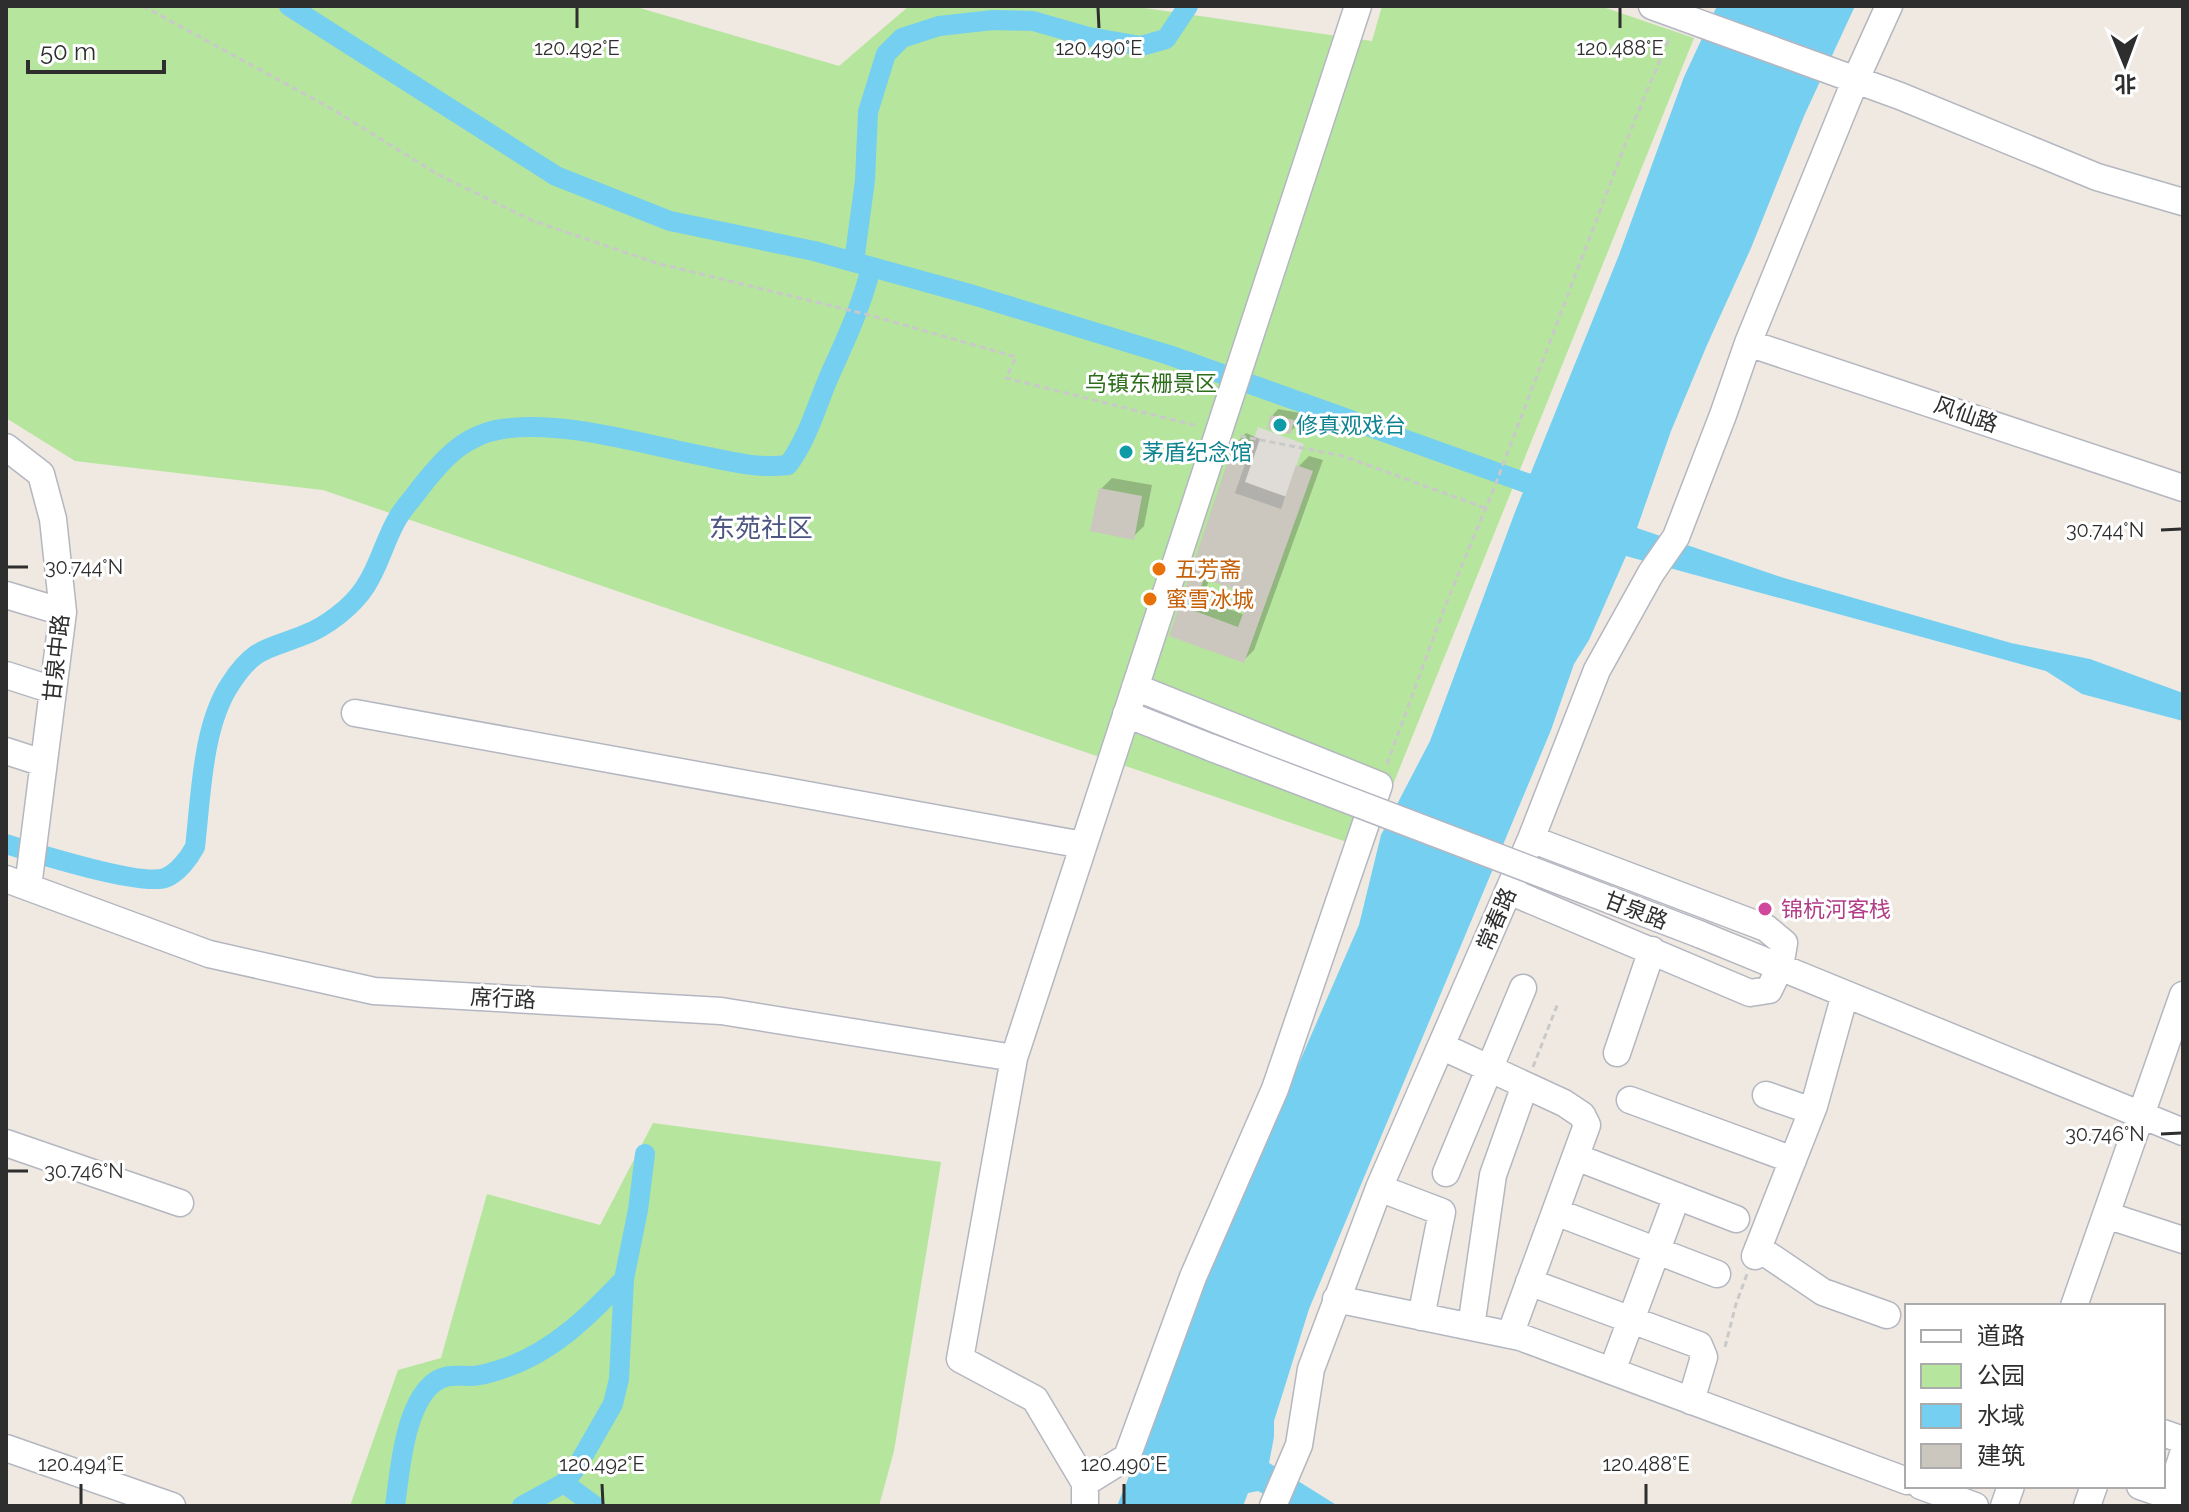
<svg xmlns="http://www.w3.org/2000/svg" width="2189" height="1512" viewBox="0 0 2189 1512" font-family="Raleway,'Noto Sans SC',sans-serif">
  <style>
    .green { fill: #b6e59e }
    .plaza { fill: #dfdcd8 }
    .water { fill: #75cff0 }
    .shadow { fill: #0003; fill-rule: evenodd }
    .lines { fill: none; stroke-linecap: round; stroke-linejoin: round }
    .canal { stroke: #75cff0; stroke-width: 20 }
    .building { fill: #cbc7bf; fill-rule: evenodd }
    .minor-casing { stroke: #b4b7c1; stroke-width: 29 }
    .path { stroke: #c9c9c9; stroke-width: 3; stroke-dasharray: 6 4; stroke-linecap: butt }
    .minor { stroke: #fff; stroke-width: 26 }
    .minor-bridge-casing { stroke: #b4b7c1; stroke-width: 29; stroke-linecap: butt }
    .minor-bridge { stroke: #fff; stroke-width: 26 }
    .ticks { fill: none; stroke: #2e2e2e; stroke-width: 3 }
    .culture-dot { fill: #0f9aa8; stroke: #fff; stroke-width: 3 }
    .food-dot { fill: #e8710a; stroke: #fff; stroke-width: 3 }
    .hotel-dot { fill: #d1479c; stroke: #fff; stroke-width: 3 }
    .labels { text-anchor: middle; stroke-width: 6; stroke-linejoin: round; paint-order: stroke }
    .park-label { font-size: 22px; fill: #2c6e1b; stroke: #fff }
    .street-label { font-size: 22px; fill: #2e2e2e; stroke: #fff }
    .culture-label { font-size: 22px; fill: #0d838f; stroke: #fff; text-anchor: start }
    .food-label { font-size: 22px; fill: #c56008; stroke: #fff; text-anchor: start }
    .hotel-label { font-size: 22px; fill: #b23c85; stroke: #fff; text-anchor: start }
    .quarter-label { font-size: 26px; fill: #4d5680; stroke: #fff }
    .ticks-label { font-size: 20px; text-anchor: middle; fill: #2e2e2e; stroke: #fff; stroke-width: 6; stroke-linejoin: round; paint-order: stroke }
  </style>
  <rect width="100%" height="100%" fill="#efe9e1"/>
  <path class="green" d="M 6,6 L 633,6 L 839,66 L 909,6 L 1131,6 L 1372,41 L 1382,6 L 1600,6 L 1694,38 L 1367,849 L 323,490 L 75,461 L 6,418 Z
    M 653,1123 L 941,1162 L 894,1451 L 879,1506 L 350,1506 L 398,1370 L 441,1358 L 487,1194 L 600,1225 Z"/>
  <path class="plaza" d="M 1258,427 L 1304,444 L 1281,509 L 1235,493 Z"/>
  <path class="water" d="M 1717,6 L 1855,6 L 1804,116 L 1751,248 L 1707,345 L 1671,431 L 1637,528 L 1784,578 L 2011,643 L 2090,659 L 2183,693 L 2183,721 L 2082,694 L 2046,671 L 1626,556 L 1589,640 L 1574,664 L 1551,730 L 1309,1309 L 1274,1421 L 1274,1437 L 1269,1463 L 1338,1506 L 1285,1506 L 1258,1491 L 1248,1493 L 1243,1506 L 1117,1506 L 1140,1449 L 1187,1298 L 1293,1077 L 1359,925 L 1381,835 L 1430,741 L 1515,512 L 1619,255 L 1684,77 Z"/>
  <path class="shadow" d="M 1278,409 L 1300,413 L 1297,425 L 1290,432 L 1272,416 Z
    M 1246,433 L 1260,439 L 1245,482 L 1287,497 L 1298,467 L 1309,456 L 1323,460 L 1254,650 L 1243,661 L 1171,635 L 1235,444 ZM 1210,578 L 1252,593 L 1245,615 L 1202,599 Z
    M 1112,478 L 1152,485 L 1144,526 L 1133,537 L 1101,489 Z"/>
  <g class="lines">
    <path class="canal" d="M 289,6 L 556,176 L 670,221 L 814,251 L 973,295 L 1169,355 L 1549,491
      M 854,262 L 865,180 L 868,112 L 886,54 L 902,38 L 939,26 L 993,20 L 1033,21 L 1089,37 L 1141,46 L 1166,39 L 1188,6
      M 6,844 C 35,853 140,886 165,878 C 178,873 189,858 195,847 C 201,797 202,725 231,683 C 255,646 268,650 304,635 C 326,627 353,606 365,587 C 380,565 385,538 399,516 C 405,506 414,497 421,487 C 443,459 464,435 502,429 C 563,420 638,443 699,455 C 728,461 758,469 788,465 C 807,440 816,408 828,379 C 844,343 862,306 871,267
      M 564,1483 L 595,1506
      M 395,1506 C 400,1471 404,1409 432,1384 C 445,1373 456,1376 472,1376 C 481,1376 493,1372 502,1369 C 552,1353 589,1316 624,1279
      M 522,1506 L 564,1483 L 578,1465 L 613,1404 L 619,1379 L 624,1279 L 638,1210 L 645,1154"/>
  </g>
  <path class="building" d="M 1270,415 L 1294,420 L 1291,434 L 1267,429 Z
    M 1234,443 L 1250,450 L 1235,493 L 1281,509 L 1296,465 L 1313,471 L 1244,663 L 1169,636 ZM 1204,579 L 1250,595 L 1238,627 L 1192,610 Z
    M 1099,488 L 1142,496 L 1134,540 L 1090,531 Z"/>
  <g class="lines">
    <g class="minor-casing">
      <path id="minor" d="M 1652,6 L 1900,96 L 2097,177 L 2183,202
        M 1748,343 L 2183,488
        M 6,447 L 41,474 L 53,519 L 63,612 L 28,887
        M 6,595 L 63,612
        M 6,675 L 53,690
        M 355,713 L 1083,845
        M 1126,714 L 1212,748
        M 6,751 L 43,763
        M 6,879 L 209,954 L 374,991 L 721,1011 L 1014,1058
        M 1509,891 L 1750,993 L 1769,990 L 1780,967 L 1784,943 L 1766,928 L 1531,839
        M 1699,934 L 2183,1132
        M 1441,1046 L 1564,1103 L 1582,1115 L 1587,1125 L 1510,1335
        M 1617,1053 L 1652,950
        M 1766,1095 L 1812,1111
        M 1630,1100 L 1793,1160
        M 6,1143 L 180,1203
        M 1576,1157 L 1736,1219
        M 1446,1173 L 1523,988
        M 1379,1188 L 1442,1212 L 1421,1317
        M 1556,1212 L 1717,1274
        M 2106,1215 L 2183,1240
        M 1758,1248 L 1823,1292 L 1887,1315
        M 1755,1256 L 1814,1106 L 1845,994
        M 1529,1282 L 1699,1345 L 1704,1357 L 1691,1401
        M 1336,1299 L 1520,1337 L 1907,1481
        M 2074,1306 L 2183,995
        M 1471,1327 L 1493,1175 L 1525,1085
        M 1612,1371 L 1677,1196
        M 2163,1433 L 2183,1440
        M 6,1448 L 172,1506
        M 1085,1483 L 1127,1457 L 1193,1277 L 1275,1089 L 1379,785 L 1135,687
        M 1921,1486 L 1975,1506
        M 2140,1486 L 2183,1501
        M 1085,1506 L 1085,1483 L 1035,1399 L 960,1359 L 1014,1058 L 1358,6
        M 1273,1506 L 1299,1445 L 1311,1369 L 1379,1188 L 1531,839 L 1597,670 L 1651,573 L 1676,537 L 1723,415 L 1748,343 L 1855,81 L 1889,6
        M 2004,1506 L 2011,1486
        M 2087,1506 L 2094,1486
        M 2166,1506 L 2183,1454"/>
    </g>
    <path class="path" d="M 143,6 L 332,109 L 437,174 L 531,220 L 656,263 L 869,315 L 1016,357 L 1006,378 L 1198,426
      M 1240,436 L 1343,456 L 1485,508
      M 1387,764 L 1444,609 L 1496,483 L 1635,119 L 1670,37
      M 1533,1067 L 1558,1003
      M 1725,1347 L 1736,1304 L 1747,1274"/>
    <use href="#minor" class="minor"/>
    <g class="minor-bridge-casing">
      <path id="minor-bridge" d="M 1212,748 L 1699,934"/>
    </g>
    <use href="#minor-bridge" class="minor-bridge"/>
  </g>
  <path class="ticks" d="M 577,8 L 577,28M 1098,8 L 1099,28M 1620,8 L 1620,28M 2161,530 L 2181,529M 8,567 L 28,567M 2161,1134 L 2181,1133M 8,1171 L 28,1171M 81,1484 L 81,1504M 602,1484 L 603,1504M 1124,1484 L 1124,1504M 1646,1484 L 1646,1504"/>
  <g class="culture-dot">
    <circle cx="1280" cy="425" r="8"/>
    <circle cx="1126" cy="452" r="8"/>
  </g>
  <g class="food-dot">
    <circle cx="1159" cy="569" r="8"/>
    <circle cx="1150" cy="599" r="8"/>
  </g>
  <circle class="hotel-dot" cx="1765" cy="909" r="8"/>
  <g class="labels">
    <g class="park-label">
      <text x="1151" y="391">乌镇东栅景区</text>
    </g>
    <g class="street-label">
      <text transform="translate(1966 414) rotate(19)" y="8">风仙路</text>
      <text transform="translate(56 658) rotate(-84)" y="8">甘泉中路</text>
      <text transform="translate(1636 910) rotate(21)" y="8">甘泉路</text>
      <text transform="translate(1496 919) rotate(-67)" y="8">常春路</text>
      <text transform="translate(503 998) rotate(3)" y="8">席行路</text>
    </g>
    <g class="culture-label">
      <text x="1296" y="433">修真观戏台</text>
      <text x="1142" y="460">茅盾纪念馆</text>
    </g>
    <g class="food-label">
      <text x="1175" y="577">五芳斋</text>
      <text x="1166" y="607">蜜雪冰城</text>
    </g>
    <g class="hotel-label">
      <text x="1781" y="917">锦杭河客栈</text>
    </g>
    <g class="quarter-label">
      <text x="761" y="537">东苑社区</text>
    </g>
  </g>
  <g class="ticks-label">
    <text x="577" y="55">120.492°E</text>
    <text x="1099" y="55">120.490°E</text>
    <text x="1620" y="55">120.488°E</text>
    <text x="2105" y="537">30.744°N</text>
    <text x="84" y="574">30.744°N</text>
    <text x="2105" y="1141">30.746°N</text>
    <text x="84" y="1178">30.746°N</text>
    <text x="81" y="1471">120.494°E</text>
    <text x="602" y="1471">120.492°E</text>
    <text x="1124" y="1471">120.490°E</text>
    <text x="1646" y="1471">120.488°E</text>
  </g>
  <rect width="2189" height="1512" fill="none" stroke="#2e2e2e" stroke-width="16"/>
  <rect x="1905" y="1304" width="260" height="184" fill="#ffffff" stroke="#ababab" stroke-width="2"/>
  <rect x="1921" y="1330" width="40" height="12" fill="#ffffff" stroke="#ababab" stroke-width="2"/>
  <text x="1977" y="1344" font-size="24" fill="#2e2e2e">道路</text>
  <rect x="1921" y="1364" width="40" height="24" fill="#b6e59e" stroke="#ababab" stroke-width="2"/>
  <text x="1977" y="1384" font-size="24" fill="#2e2e2e">公园</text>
  <rect x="1921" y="1404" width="40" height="24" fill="#75cff0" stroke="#ababab" stroke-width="2"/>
  <text x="1977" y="1424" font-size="24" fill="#2e2e2e">水域</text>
  <rect x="1921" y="1444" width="40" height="24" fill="#cbc7bf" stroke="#ababab" stroke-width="2"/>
  <text x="1977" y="1464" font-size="24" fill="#2e2e2e">建筑</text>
  <g transform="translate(2125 64) rotate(179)" stroke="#ffffff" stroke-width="6" paint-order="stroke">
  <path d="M0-6L14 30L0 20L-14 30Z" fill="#2e2e2e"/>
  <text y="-12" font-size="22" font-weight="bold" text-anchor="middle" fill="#2e2e2e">北</text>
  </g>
  <path d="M28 60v12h136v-12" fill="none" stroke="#2e2e2e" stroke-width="4"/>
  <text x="40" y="60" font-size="24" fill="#2e2e2e" stroke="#ffffff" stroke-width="6" paint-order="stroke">50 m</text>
</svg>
